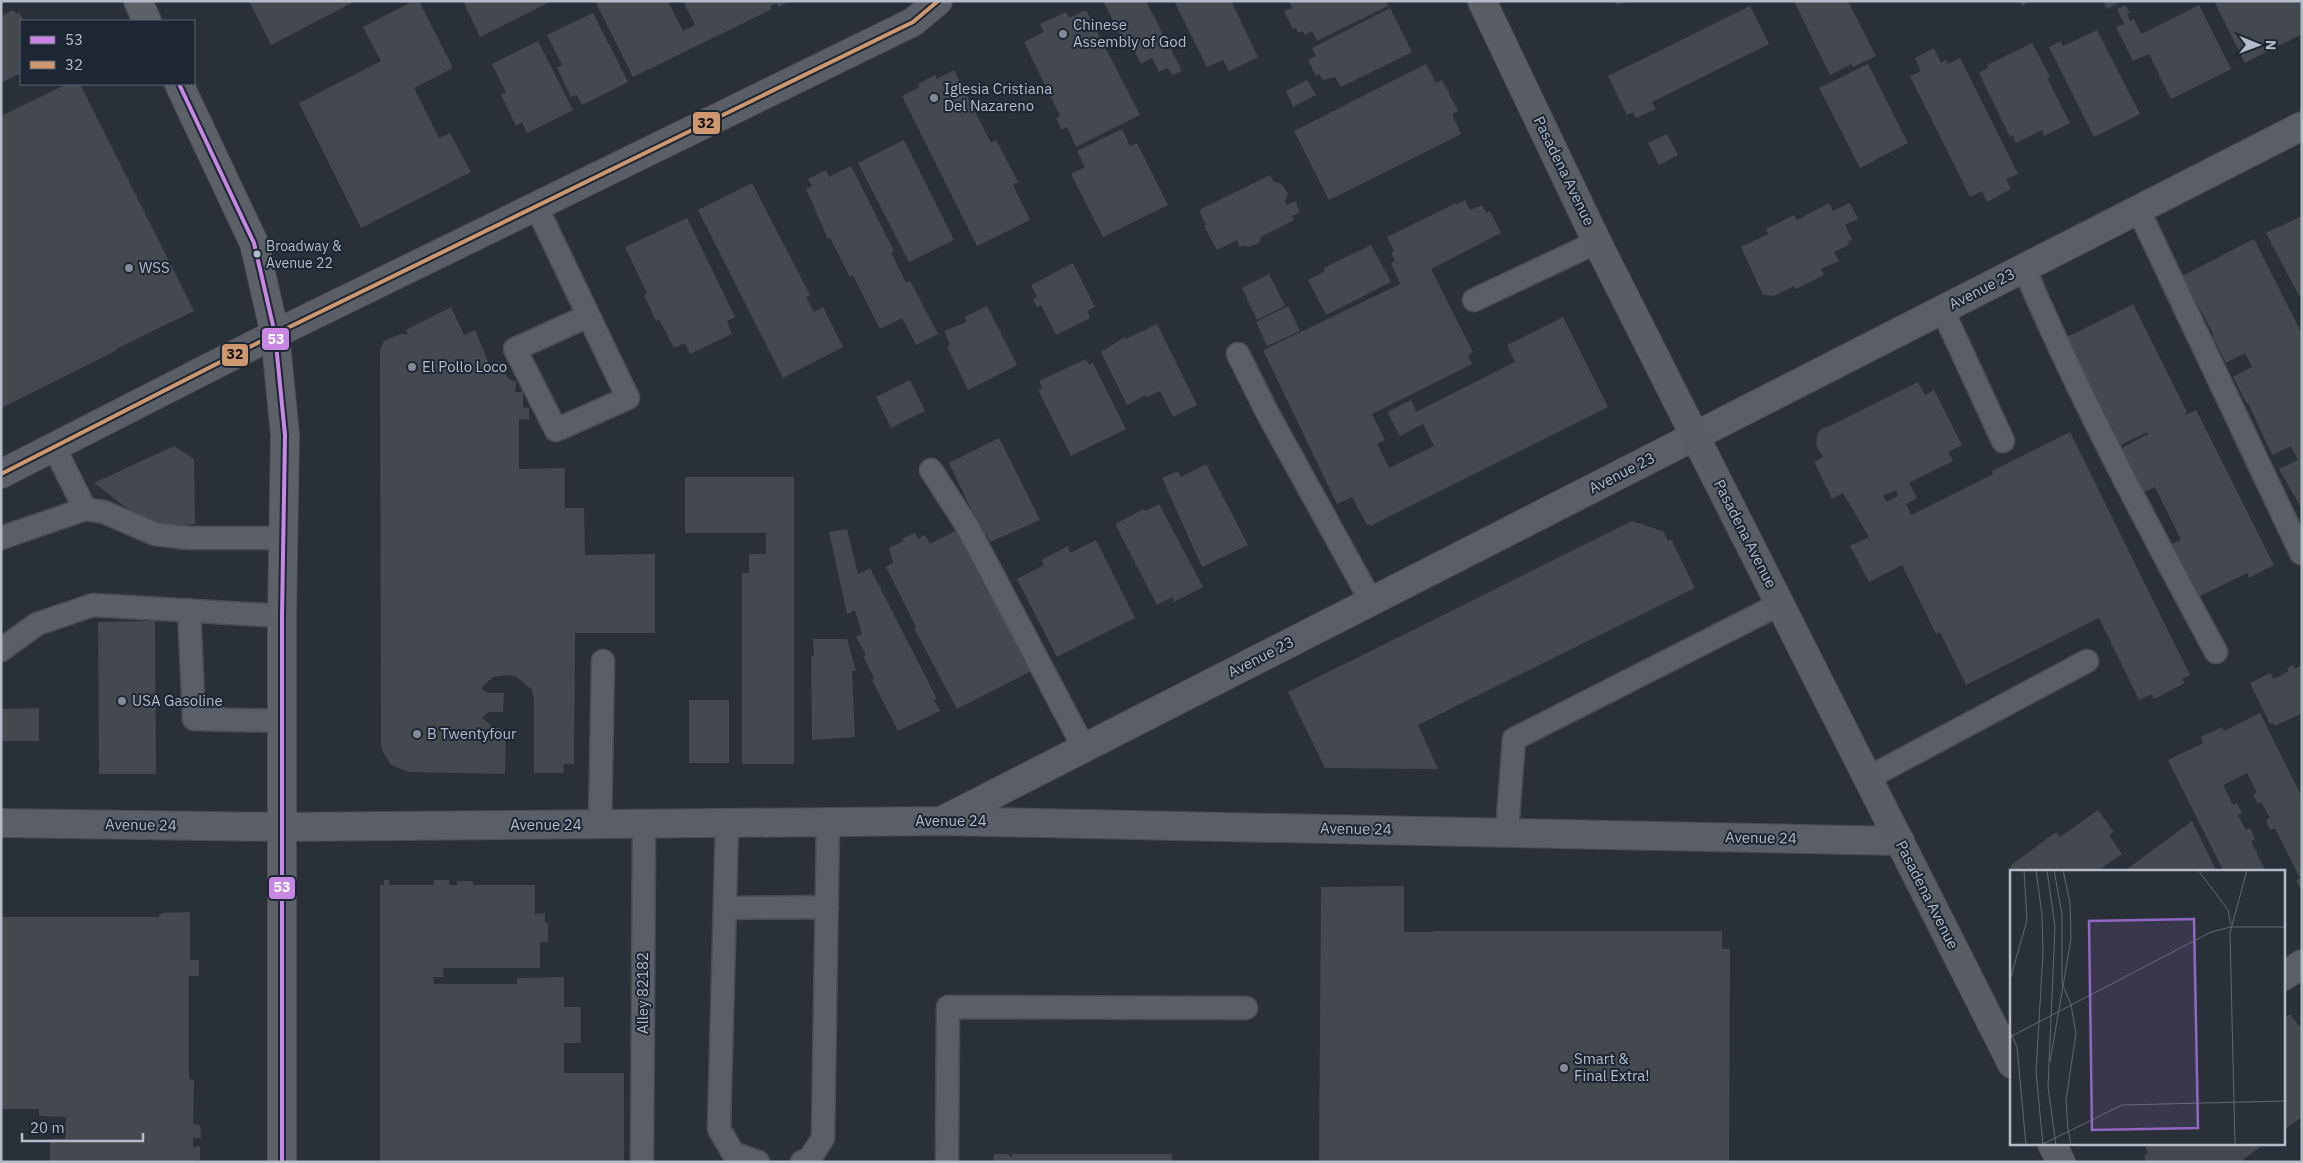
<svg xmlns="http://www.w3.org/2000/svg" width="2303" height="1163" viewBox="0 0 2303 1163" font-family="'IBM Plex Sans',sans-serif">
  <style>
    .building { fill: #444950; fill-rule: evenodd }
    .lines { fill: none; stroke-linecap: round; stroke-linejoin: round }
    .lane-casing { stroke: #484c53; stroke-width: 25 }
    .street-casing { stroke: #484c53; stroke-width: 30 }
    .secondary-casing { stroke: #484c53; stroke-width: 30 }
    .primary-casing { stroke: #484c55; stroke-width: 30 }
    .lane { stroke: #5a5e66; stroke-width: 22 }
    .street { stroke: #5a5e66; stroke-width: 28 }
    .secondary { stroke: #595d64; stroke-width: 28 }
    .primary { stroke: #5c6168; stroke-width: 28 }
    .bus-1-casing { stroke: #1d2633; stroke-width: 8 }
    .bus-2-casing { stroke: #1d2633; stroke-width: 8 }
    .bus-1 { stroke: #c787e3; stroke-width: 4 }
    .bus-2 { stroke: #cd976f; stroke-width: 4 }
    .poi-dot { fill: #848b96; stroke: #1d2633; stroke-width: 2 }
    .bus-dot { fill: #b4bcc9; stroke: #1d2633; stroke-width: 2 }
    .labels { text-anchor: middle; stroke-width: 4; stroke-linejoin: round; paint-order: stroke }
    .bus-label { font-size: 14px; fill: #b4bcc9; stroke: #1d2633; text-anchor: start }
    .poi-label { font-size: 15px; fill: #b4bcc9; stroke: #1d2633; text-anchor: start }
    .street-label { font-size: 15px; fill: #b4bcc9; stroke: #1d2633 }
    .inset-road { fill: none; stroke: #616872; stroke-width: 1 }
    .view { fill: #9266c3; fill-opacity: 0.15; stroke: #9266c3; stroke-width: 2.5 }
    .inset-edge { fill: none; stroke: #b4bcc9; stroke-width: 2.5 }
    .line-badge { stroke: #1d2633; stroke-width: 2 }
    .badge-label { font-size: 14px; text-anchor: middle; font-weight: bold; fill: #fff }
    .pale-badge-label { font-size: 14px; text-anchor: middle; font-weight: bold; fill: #111 }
  </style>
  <rect width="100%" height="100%" fill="#2a3038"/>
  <path class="building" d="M 249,1 L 351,1 L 352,3 L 271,45 Z
    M 413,1 L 419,1 L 453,68 L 414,88 L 439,138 L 450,133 L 471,172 L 361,228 L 299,103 L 381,61 L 363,27 Z
    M 463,1 L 552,1 L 480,37 Z
    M 595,1 L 668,1 L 683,31 L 695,25 L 683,1 L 790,1 L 778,7 L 777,3 L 770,6 L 772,9 L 633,77 Z
    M 1103,1 L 1146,1 L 1182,71 L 1172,75 L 1168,68 L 1159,72 L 1152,58 L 1141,64 L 1130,42 L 1125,44 Z
    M 1174,1 L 1231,1 L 1258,57 L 1229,71 L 1223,60 L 1207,67 Z
    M 1292,1 L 1386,1 L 1388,6 L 1317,41 L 1312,31 L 1305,35 L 1303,31 L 1298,33 L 1296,28 L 1293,29 L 1284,11 L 1292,8 L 1289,3 Z
    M 1615,1 L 1631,1 L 1616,5 Z
    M 1794,1 L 1848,1 L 1876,56 L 1853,67 L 1851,64 L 1830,75 Z
    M 2020,1 L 2031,1 L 2022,6 Z
    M 2103,1 L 2122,1 L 2107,9 Z
    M 2214,1 L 2302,1 L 2302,34 L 2245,63 Z
    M 2125,5 L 2130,13 L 2127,14 L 2130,21 L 2134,19 L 2141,34 L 2199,5 L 2231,69 L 2171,99 L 2149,54 L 2133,61 L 2116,27 L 2124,24 L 2117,9 Z
    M 1750,6 L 1769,44 L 1652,102 L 1656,109 L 1636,118 L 1633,112 L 1627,115 L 1608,76 Z
    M 1390,8 L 1412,52 L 1341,87 L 1335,77 L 1323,80 L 1319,74 L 1316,76 L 1308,60 L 1316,56 L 1312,48 Z
    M 13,10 L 16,14 L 19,12 L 24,21 L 21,21 L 21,73 L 1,83 L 1,16 Z
    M 1086,10 L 1140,115 L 1076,147 L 1067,127 L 1062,130 L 1056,118 L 1060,116 L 1024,42 L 1044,32 L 1040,24 L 1066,12 L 1069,18 Z
    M 593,13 L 628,82 L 582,105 L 577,95 L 571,97 L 557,68 L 562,65 L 547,35 Z
    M 2097,30 L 2140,114 L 2094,137 L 2049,47 L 2061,41 L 2063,46 Z
    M 538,41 L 573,110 L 527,133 L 522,122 L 516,126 L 501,95 L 506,92 L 492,64 Z
    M 2032,43 L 2050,77 L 2047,78 L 2070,123 L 2044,136 L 2042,130 L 2016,143 L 2013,135 L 2010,137 L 1979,73 L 1988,68 L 1987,65 Z
    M 1934,48 L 1941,63 L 1946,60 L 1948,64 L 1960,58 L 2018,174 L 2006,179 L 2011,189 L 1987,202 L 1982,191 L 1970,197 L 1910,76 L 1921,71 L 1915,58 Z
    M 1426,64 L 1436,83 L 1442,80 L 1458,111 L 1452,114 L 1461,134 L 1329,200 L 1294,131 Z
    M 1868,64 L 1908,143 L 1860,168 L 1819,88 Z
    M 954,70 L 991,143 L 996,140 L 1018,182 L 1013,185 L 1030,220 L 977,246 L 902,96 L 920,87 L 918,84 L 935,75 L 937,79 Z
    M 1307,80 L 1316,95 L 1293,107 L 1286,91 Z
    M 67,84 L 80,84 L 194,311 L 116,349 L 117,350 L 1,408 L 1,116 Z
    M 1122,129 L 1130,146 L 1137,143 L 1168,205 L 1103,237 L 1071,174 L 1085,167 L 1077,151 Z
    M 1667,134 L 1678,155 L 1659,165 L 1648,143 Z
    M 904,140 L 954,240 L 909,262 L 858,163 Z
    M 851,166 L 894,251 L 891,252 L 906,283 L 910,281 L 938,334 L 916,345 L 902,318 L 880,329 L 853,275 L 850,277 L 830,238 L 828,239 L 806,189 L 812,186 L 808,179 L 826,170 L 829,177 Z
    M 1270,175 L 1274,182 L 1282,184 L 1288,194 L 1285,201 L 1287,205 L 1295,201 L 1300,212 L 1292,216 L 1294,220 L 1261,237 L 1259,243 L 1249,247 L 1244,246 L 1240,247 L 1237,240 L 1217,250 L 1204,226 L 1206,225 L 1199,210 Z
    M 752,183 L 810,295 L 806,297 L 814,312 L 823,307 L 843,347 L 783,378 L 698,210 Z
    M 1465,200 L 1470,210 L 1482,205 L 1486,213 L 1490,211 L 1501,233 L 1431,269 L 1473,352 L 1468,355 L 1472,364 L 1372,414 L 1385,440 L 1377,444 L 1389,468 L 1434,446 L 1423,424 L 1400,436 L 1387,412 L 1411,400 L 1416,412 L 1515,362 L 1507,345 L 1563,317 L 1608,407 L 1370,526 L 1369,524 L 1367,525 L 1352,497 L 1337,504 L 1263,350 L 1400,284 L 1391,263 L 1395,261 L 1391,253 L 1394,251 L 1387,237 L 1456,203 L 1456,205 Z
    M 1829,203 L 1833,211 L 1850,203 L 1858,219 L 1845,225 L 1852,240 L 1848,241 L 1849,245 L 1834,252 L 1839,261 L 1821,269 L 1824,275 L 1796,289 L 1794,286 L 1774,296 L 1763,295 L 1741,247 L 1768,234 L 1766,229 L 1794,215 L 1797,220 Z
    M 2302,216 L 2302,295 L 2299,296 L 2266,233 Z
    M 687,218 L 735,317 L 727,321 L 732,334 L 690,354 L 685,343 L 674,348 L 659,319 L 656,321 L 644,295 L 647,293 L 625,247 Z
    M 2254,239 L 2302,334 L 2302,509 L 2279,469 L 2298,460 L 2291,446 L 2272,455 L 2248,403 L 2247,404 L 2233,377 L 2252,367 L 2245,353 L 2226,363 L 2212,335 L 2214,335 L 2182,276 Z
    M 1371,245 L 1391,282 L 1326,315 L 1308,280 L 1325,271 L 1324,268 Z
    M 1073,263 L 1095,307 L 1087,311 L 1090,318 L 1056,335 L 1041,305 L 1037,307 L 1033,299 L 1037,297 L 1031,285 Z
    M 1269,274 L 1285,306 L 1257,320 L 1242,288 Z
    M 2133,304 L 2187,412 L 2184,413 L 2186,415 L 2196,410 L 2274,565 L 2249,578 L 2247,573 L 2194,599 L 2167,546 L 2181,540 L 2155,487 L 2140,494 L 2118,450 L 2148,434 L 2147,432 L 2115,448 L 2061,340 Z
    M 987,306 L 1017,365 L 968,390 L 947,346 L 950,345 L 944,331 L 967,322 L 965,317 Z
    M 1288,306 L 1300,331 L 1267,346 L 1256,322 Z
    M 451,307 L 464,335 L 475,330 L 493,373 L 499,369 L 502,370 L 510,380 L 516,381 L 515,392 L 523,392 L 523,407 L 529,408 L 529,420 L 519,419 L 519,469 L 565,468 L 565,508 L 584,508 L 585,555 L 655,554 L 655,633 L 575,633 L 574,764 L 564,764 L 563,773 L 534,773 L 534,700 L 532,690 L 517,677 L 507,675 L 493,677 L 481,688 L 488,693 L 504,693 L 503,712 L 489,712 L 482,717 L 492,727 L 506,730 L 505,774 L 409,772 L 391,765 L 383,752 L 381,745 L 380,350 L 384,341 L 400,334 L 408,334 L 406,330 Z
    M 1157,324 L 1197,405 L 1173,417 L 1160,391 L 1147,397 L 1146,395 L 1127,405 L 1101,352 L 1125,337 L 1126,339 Z
    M 1086,359 L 1089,365 L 1093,363 L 1126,429 L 1071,456 L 1038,390 L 1042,388 L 1039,381 Z
    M 910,380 L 925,411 L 891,428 L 876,397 Z
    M 1918,382 L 1925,395 L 1934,390 L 1962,445 L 1948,452 L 1953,461 L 1909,483 L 1917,498 L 1906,504 L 1911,515 L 1993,474 L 1992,471 L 2070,432 L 2190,675 L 2182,679 L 2185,683 L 2154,699 L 2152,694 L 2139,700 L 2099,618 L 1966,685 L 1940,632 L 1936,634 L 1902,565 L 1869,582 L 1850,546 L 1869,537 L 1843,493 L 1832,499 L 1814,462 L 1823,457 L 1816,445 L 1817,435 L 1821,429 L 1834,424 ZM 1896,490 L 1898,496 L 1887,502 L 1883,496 Z
    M 999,438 L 1040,520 L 990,542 L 987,534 L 984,536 L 949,463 Z
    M 174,446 L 194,459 L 195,524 L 161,527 L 124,506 L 94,483 Z
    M 1206,464 L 1248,545 L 1202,567 L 1162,478 L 1178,471 L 1181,477 Z
    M 685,477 L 794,477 L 794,764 L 742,764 L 742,573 L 749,573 L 749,554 L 766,554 L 766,533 L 685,533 Z
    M 1159,504 L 1203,587 L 1174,602 L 1172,597 L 1157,605 L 1115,524 L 1144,509 L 1146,511 Z
    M 1632,521 L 1663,531 L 1668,541 L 1671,539 L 1695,588 L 1418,725 L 1438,769 L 1325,768 L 1288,692 Z
    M 847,529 L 858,574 L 870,568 L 937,699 L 934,700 L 940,711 L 898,731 L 872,680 L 874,678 L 863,656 L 866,655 L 856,637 L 862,634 L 855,610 L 847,614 L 829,532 Z
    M 957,530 L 987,592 L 990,590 L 1031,671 L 957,709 L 914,628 L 916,627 L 886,567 L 893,563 L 889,548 L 904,541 L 902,539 L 915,533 L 918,539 L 925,535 L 930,544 Z
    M 1096,540 L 1135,618 L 1057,657 L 1017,579 L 1044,565 L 1041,560 L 1068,546 L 1070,553 Z
    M 155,621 L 156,774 L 99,774 L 98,622 Z
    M 813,639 L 847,639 L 856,671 L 852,671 L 855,737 L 812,740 L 811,656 L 814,656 Z
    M 2293,665 L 2295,669 L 2302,665 L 2302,713 L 2275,726 L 2274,723 L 2270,724 L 2250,683 L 2270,673 L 2274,679 L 2289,671 L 2287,668 Z
    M 689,700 L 729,700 L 729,763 L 689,763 Z
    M 39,708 L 39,741 L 1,741 L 1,709 Z
    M 2260,713 L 2302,797 L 2302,891 L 2296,880 L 2300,878 L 2275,828 L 2270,830 L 2266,820 L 2270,818 L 2261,802 L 2258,804 L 2253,795 L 2257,793 L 2247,773 L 2223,785 L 2233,805 L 2237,803 L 2242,813 L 2238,815 L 2246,830 L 2250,828 L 2255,839 L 2251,841 L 2266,872 L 2224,872 L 2168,760 L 2203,743 L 2201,737 L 2222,727 L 2224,731 Z
    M 2098,810 L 2114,832 L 2109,835 L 2122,854 L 2096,872 L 2013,872 L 2010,866 L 2056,832 L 2060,837 Z
    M 2192,821 L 2217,872 L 2123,872 Z
    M 384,880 L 389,880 L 389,885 L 434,885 L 434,880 L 449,880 L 449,885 L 457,885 L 457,881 L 473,881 L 473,885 L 535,885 L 535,914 L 545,913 L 545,923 L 548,923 L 548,942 L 540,942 L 540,968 L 443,968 L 444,977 L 433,977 L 434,984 L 517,984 L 517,978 L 564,977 L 564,1007 L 581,1007 L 581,1043 L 564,1043 L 564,1073 L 624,1073 L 624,1162 L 380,1162 L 380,885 L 384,885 Z
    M 1404,886 L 1404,932 L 1433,932 L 1433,931 L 1722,931 L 1722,949 L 1730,949 L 1729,1162 L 1319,1162 L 1321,887 Z
    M 190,912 L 190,960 L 199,960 L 199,976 L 189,976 L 189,1079 L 194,1080 L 193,1124 L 200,1125 L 201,1138 L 193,1138 L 193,1147 L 200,1146 L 200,1160 L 194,1160 L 193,1162 L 50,1162 L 50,1139 L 65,1139 L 66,1117 L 39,1116 L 39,1109 L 1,1109 L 1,917 L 156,917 L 156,919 L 162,913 Z
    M 2290,1014 L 2302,1030 L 2302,1117 L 2284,1130 L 2284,1018 Z
    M 2144,1144 L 2264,1144 L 2240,1162 L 2146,1162 L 2144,1156 L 2148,1153 Z
    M 994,1154 L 1007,1154 L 1012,1157 L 1012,1154 L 1172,1154 L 1172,1162 L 993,1162 Z"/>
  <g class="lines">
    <g class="lane-casing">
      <path id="lane" d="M 536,206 L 628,398 L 556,430 L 515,349 L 588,316
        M 2138,209 L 2301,553
        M 2024,268 C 2080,399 2148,526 2216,652
        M 1474,300 L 1597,242
        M 1942,309 L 2003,441
        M 1238,354 L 1268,414 L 1371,601
        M 54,447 L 85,509
        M 931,470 L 967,526 L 1084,748
        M 1,538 L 85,509 L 104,512 L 155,534 L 188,538 L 283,538
        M 189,610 L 194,719 L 283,721
        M 1,650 L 37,624 L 93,605 L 282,616
        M 1868,778 L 2087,661
        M 727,823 L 719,1129 L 733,1153 L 758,1162
        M 600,824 L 603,661
        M 1507,832 L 1514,739 L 1780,604
        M 725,908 L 827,907
        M 642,1162 L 644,824
        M 802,1162 L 810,1158 L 823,1138 L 828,822
        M 947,1162 L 948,1007 L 1246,1008"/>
    </g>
    <g class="street-casing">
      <path id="street" d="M 1,474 L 275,334 L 913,22 L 938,1
        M 945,819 L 2302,126
        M 1,823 L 282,827 L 942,821 L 1900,841
        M 2284,976 L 2302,964"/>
    </g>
    <g class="secondary-casing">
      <path id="secondary" d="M 1482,1 L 1597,242 L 2012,1064
        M 2052,1144 L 2061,1162"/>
    </g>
    <g class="primary-casing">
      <path id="primary" d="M 138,1 L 147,21
        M 179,84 L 254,243 L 275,334 L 285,435 L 282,616 L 282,1162"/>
    </g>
    <use href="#lane" class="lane"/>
    <use href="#street" class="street"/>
    <use href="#secondary" class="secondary"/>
    <use href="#primary" class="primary"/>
    <g class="bus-1-casing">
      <path id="bus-1" d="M 179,84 L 254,243 L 275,334 L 285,435 L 282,616 L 282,1162"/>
    </g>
    <g class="bus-2-casing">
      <path id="bus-2" d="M 1,474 L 275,334 L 913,22 L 938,1"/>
    </g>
    <use href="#bus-1" class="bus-1"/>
    <use href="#bus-2" class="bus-2"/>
  </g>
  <g class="poi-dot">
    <circle cx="1063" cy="34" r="5"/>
    <circle cx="934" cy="98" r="5"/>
    <circle cx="129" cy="268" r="5"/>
    <circle cx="412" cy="367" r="5"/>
    <circle cx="122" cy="701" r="5"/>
    <circle cx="417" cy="734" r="5"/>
    <circle cx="1564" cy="1068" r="5"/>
  </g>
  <circle class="bus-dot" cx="257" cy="254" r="4.5"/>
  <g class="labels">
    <g class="bus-label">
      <text x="266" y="251">Broadway &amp;<tspan x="266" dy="17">Avenue 22</tspan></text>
    </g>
    <g class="poi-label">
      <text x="1073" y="30">Chinese<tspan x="1073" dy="17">Assembly of God</tspan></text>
      <text x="944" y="94">Iglesia Cristiana<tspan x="944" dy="17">Del Nazareno</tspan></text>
      <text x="139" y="273">WSS</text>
      <text x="422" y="372">El Pollo Loco</text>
      <text x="132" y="706">USA Gasoline</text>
      <text x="427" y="739">B Twentyfour</text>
      <text x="1574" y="1064">Smart &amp;<tspan x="1574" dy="17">Final Extra!</tspan></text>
    </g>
    <g class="street-label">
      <text transform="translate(1564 171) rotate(64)" y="5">Pasadena Avenue</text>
      <text transform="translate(1982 289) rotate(-27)" y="5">Avenue 23</text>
      <text transform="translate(1622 473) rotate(-27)" y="5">Avenue 23</text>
      <text transform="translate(1745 534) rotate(63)" y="5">Pasadena Avenue</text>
      <text transform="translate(1261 657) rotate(-27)" y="5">Avenue 23</text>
      <text x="951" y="826">Avenue 24</text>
      <text transform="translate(141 825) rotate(1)" y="5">Avenue 24</text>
      <text x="546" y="830">Avenue 24</text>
      <text transform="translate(1356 829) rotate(1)" y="5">Avenue 24</text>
      <text transform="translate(1761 838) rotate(1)" y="5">Avenue 24</text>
      <text transform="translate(1927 895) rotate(63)" y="5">Pasadena Avenue</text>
      <text transform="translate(643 993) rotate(-90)" y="5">Alley 82182</text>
    </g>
  </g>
  <g transform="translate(2010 870)">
    <rect width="275" height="275" fill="#2a3038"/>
    <path class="inset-road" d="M 26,0 L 32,45 L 33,83 L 26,202 L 33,275M 37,0 L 45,57 L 38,217 L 46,275M 44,0 L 52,44 L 52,113 L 61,135M 188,0 L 218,40 L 221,55M 221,57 L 275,57M 0,110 L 17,50 L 14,0M 0,162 L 7,177 L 16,275M 0,167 L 201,62 L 221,57M 40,192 L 61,69 L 60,33 L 53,0M 58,260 L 56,230 L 66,163 L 61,135M 58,260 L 61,275M 31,275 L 112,235 L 275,231M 225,275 L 220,63 L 237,0"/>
    <path class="view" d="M 184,49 L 188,258 L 82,260 L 79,51 Z"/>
    <rect width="275" height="275" class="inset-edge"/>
  </g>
  <g class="line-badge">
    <rect x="692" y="111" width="29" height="24" rx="5" fill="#cd976f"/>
    <rect x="261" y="327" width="29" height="24" rx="5" fill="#c787e3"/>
    <rect x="221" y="343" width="28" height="24" rx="5" fill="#cd976f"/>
    <rect x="268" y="876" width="28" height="24" rx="5" fill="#c787e3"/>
  </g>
  <g class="badge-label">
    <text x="276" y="344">53</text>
    <text x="282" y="892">53</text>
  </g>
  <g class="pale-badge-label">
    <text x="706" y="128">32</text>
    <text x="235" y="359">32</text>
  </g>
  <rect width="2303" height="1163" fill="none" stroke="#b4bcc9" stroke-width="5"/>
  <rect x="20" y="20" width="175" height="65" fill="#1d2633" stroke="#59626f"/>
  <rect x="30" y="36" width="25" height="8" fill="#c787e3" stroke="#59626f"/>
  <text x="65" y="45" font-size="15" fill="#b4bcc9">53</text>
  <rect x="30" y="61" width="25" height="8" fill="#cd976f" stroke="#59626f"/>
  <text x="65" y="70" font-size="15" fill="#b4bcc9">32</text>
  <g transform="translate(2258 45) rotate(91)" stroke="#1d2633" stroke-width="4" paint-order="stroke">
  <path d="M0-4L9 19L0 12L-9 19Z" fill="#b4bcc9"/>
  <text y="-8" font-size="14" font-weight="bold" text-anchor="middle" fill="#b4bcc9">N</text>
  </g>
  <path d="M22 1133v8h121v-8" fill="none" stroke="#b4bcc9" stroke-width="2.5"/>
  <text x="30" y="1133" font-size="15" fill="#b4bcc9" stroke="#1d2633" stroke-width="4" paint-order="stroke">20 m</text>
</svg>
